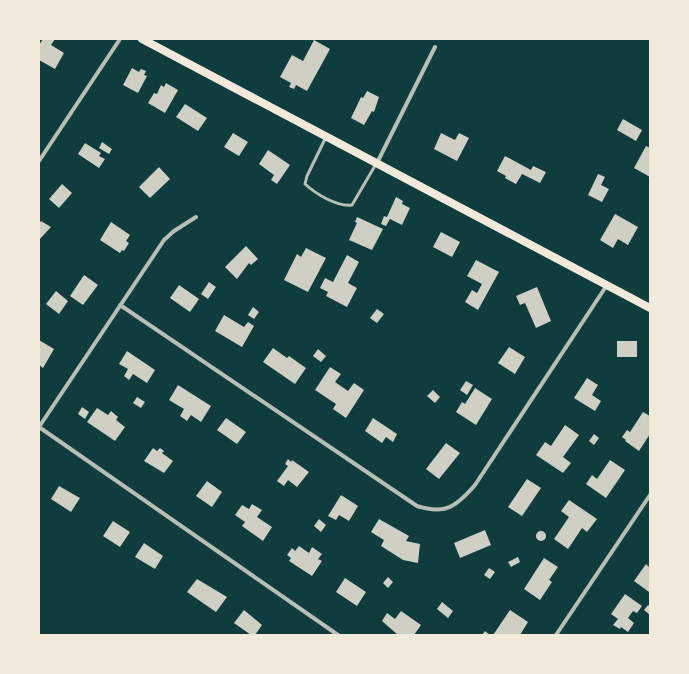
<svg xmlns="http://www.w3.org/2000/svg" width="689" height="674" viewBox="0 0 689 674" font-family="'Sofia Sans Condensed',sans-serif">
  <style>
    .building { fill: #cfcfc3 }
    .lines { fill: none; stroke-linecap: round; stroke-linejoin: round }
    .service { stroke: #b8beb3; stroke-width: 3 }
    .minor { stroke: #b8beb3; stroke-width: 4 }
    .secondary { stroke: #f1e9da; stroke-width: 8 }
  </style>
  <rect width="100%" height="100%" fill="#0f3d3e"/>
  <path class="building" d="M 43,39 L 55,39 L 51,45 L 64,53 L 55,69 L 39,60 L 39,45 Z
    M 314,40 L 330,49 L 307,91 L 296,85 L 294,89 L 289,87 L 291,83 L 280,77 L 292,55 L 303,61 Z
    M 132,68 L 139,72 L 141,69 L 146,71 L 144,75 L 147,76 L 138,93 L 123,85 Z
    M 166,83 L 178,90 L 165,113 L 148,103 L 154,93 L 157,94 L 161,85 L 164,87 Z
    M 367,91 L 379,97 L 374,112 L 372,111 L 364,125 L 351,118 L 361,97 L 363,98 Z
    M 185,104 L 207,118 L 198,131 L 176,117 Z
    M 623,119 L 642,130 L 636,141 L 617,130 Z
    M 233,133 L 248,142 L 239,156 L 224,147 Z
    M 441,133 L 455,140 L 459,133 L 469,138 L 457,161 L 434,149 Z
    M 102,142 L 112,149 L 109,154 L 99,148 Z
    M 85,143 L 101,153 L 99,156 L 105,159 L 99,168 L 78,154 Z
    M 646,146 L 650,148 L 650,177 L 634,168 Z
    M 268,150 L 290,165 L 277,184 L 271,180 L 274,175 L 259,164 Z
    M 505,156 L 531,170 L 533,166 L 546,172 L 540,183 L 522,174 L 516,184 L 505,178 L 506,176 L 497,171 Z
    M 159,167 L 170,179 L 150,198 L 139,187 Z
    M 598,174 L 605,177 L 601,185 L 609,189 L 602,202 L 588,195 Z
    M 62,184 L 72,193 L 59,208 L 49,199 Z
    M 396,197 L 403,201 L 402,204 L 410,208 L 402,225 L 390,219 L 386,226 L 381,224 L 384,216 L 387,217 Z
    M 615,214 L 638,227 L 628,245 L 618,239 L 613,248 L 600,240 Z
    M 357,217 L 383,229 L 372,250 L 349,240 L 357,223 L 355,222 Z
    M 41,221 L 51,227 L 39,240 L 39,224 Z
    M 111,222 L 130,235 L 126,241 L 129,243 L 124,251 L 122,250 L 120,253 L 100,240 Z
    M 441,232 L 460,242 L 452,257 L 433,247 Z
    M 246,246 L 258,259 L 251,265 L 249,263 L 237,279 L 225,267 Z
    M 306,248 L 326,258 L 308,292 L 284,280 L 297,254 L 301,257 Z
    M 347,255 L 359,262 L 348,283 L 357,288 L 347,307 L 326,296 L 328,292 L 320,288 L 325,278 L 333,282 Z
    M 476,260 L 499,272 L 478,310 L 465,302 L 472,290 L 477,293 L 482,284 L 467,276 Z
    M 84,275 L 98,285 L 83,305 L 70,296 Z
    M 209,282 L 216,287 L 208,299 L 201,294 Z
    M 179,285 L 199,299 L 190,312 L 170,298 Z
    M 537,287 L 551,321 L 536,328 L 525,303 L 520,305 L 516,296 Z
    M 56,291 L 68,301 L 59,314 L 46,304 Z
    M 253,307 L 259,312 L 254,319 L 248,315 Z
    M 377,309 L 384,314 L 377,323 L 370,318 Z
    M 224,315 L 244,327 L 248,322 L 254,326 L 242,347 L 215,331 Z
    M 39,340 L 54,349 L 43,368 L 39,365 Z
    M 617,341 L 637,341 L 637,357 L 617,357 Z
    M 509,347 L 525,357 L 515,374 L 498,363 Z
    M 273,348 L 287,358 L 289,356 L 306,368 L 295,384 L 263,362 Z
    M 318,349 L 326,356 L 321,362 L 313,356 Z
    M 127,351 L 155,370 L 147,383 L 133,374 L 129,380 L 124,376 L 128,369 L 119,364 Z
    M 330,367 L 341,374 L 335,382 L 348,391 L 354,383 L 364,390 L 346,418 L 333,409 L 336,404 L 315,390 Z
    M 587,378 L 598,385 L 592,395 L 601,401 L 595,411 L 574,398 Z
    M 466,381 L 473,385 L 467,395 L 460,390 Z
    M 178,385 L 211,406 L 201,422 L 191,415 L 187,421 L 180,416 L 184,409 L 169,400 Z
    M 475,388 L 492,399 L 476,425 L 456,412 L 462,402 L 465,404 Z
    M 433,390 L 440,397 L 435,403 L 427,396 Z
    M 137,397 L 145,402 L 141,408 L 133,403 Z
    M 82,407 L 89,412 L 85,419 L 78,414 Z
    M 97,408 L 108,415 L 111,411 L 118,417 L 116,420 L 125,427 L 115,441 L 87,422 Z
    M 643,412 L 650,416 L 650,434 L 639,451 L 625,441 L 626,440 L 622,437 L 627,430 L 630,432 Z
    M 226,418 L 246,432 L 237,444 L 217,430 Z
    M 373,418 L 397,434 L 393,442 L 386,437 L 382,443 L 365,431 Z
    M 565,425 L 579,435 L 563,457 L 571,463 L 563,473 L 536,455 L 545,442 L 551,446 Z
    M 594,434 L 599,438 L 594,445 L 589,441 Z
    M 446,443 L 460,453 L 439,479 L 426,469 Z
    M 153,448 L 157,451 L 160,448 L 164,451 L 162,453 L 173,461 L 164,473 L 144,461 Z
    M 288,459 L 291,462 L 292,460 L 309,472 L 297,487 L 288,480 L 284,486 L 277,481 L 288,466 L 285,464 Z
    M 610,460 L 625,470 L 606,498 L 586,484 L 592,475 L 597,479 Z
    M 527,479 L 541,488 L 522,516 L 508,507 Z
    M 207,481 L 222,492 L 212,507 L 196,496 Z
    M 59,486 L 80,498 L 71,512 L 51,499 Z
    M 341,495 L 358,506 L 349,521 L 339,515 L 336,520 L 328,516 Z
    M 569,500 L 597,519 L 587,532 L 582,528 L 568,549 L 554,539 L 569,517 L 561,511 Z
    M 252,504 L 262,510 L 257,517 L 272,527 L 263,541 L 242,526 L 245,522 L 235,515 L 242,505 L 249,509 Z
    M 319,519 L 326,525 L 321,532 L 314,526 Z
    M 379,519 L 409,536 L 406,541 L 420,544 L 418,563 L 403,560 L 381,546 L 384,540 L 371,532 Z
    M 113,521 L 130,532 L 120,547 L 103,536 Z
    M 485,530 L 491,545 L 460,558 L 454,543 Z
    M536 536a5 5 0 1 1 10 0a5 5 0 1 1-10 0Z
    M 144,543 L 163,556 L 155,569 L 135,557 Z
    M 299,546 L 309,553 L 312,547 L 322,554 L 318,559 L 322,561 L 312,576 L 289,561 L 291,558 L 287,555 L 292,548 L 295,551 Z
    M 518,557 L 520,562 L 511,567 L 508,562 Z
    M 544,558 L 558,567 L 549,580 L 552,582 L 540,600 L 524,589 Z
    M 646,564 L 650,568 L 649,592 L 634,581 Z
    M 489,568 L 495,572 L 490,579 L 484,575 Z
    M 388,577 L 393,582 L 388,588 L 383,583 Z
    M 345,578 L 366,592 L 357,606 L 336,592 Z
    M 197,579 L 227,597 L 216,612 L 187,592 Z
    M 625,594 L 642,606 L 637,613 L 633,611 L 628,618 L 634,623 L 628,632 L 621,627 L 620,629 L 613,625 L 618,619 L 611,614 Z
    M 442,602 L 453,611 L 448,618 L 437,609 Z
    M 648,605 L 650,606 L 650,615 L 644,610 Z
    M 244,610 L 262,625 L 255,635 L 251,635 L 234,623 Z
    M 510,610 L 528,622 L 520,635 L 493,635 Z
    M 401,611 L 421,625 L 414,635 L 398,635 L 382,621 L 387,613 L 395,619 Z
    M 485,631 L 490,635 L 482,635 Z"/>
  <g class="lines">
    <path class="service" d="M 326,137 L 307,176 L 305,184 C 316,194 337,207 352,205 L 376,164"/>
    <path class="minor" d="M 39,161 L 120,39
      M 377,163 L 435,47
      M 120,305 L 417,506 C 445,515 456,507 475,485 L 607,285
      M 39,427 L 338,635
      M 39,427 L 164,240 L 174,231 L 196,217
      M 556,635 L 650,495"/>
    <path class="secondary" d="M 142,39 L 650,308"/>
  </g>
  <rect width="689" height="674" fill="none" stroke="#f1e9da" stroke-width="80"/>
</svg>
